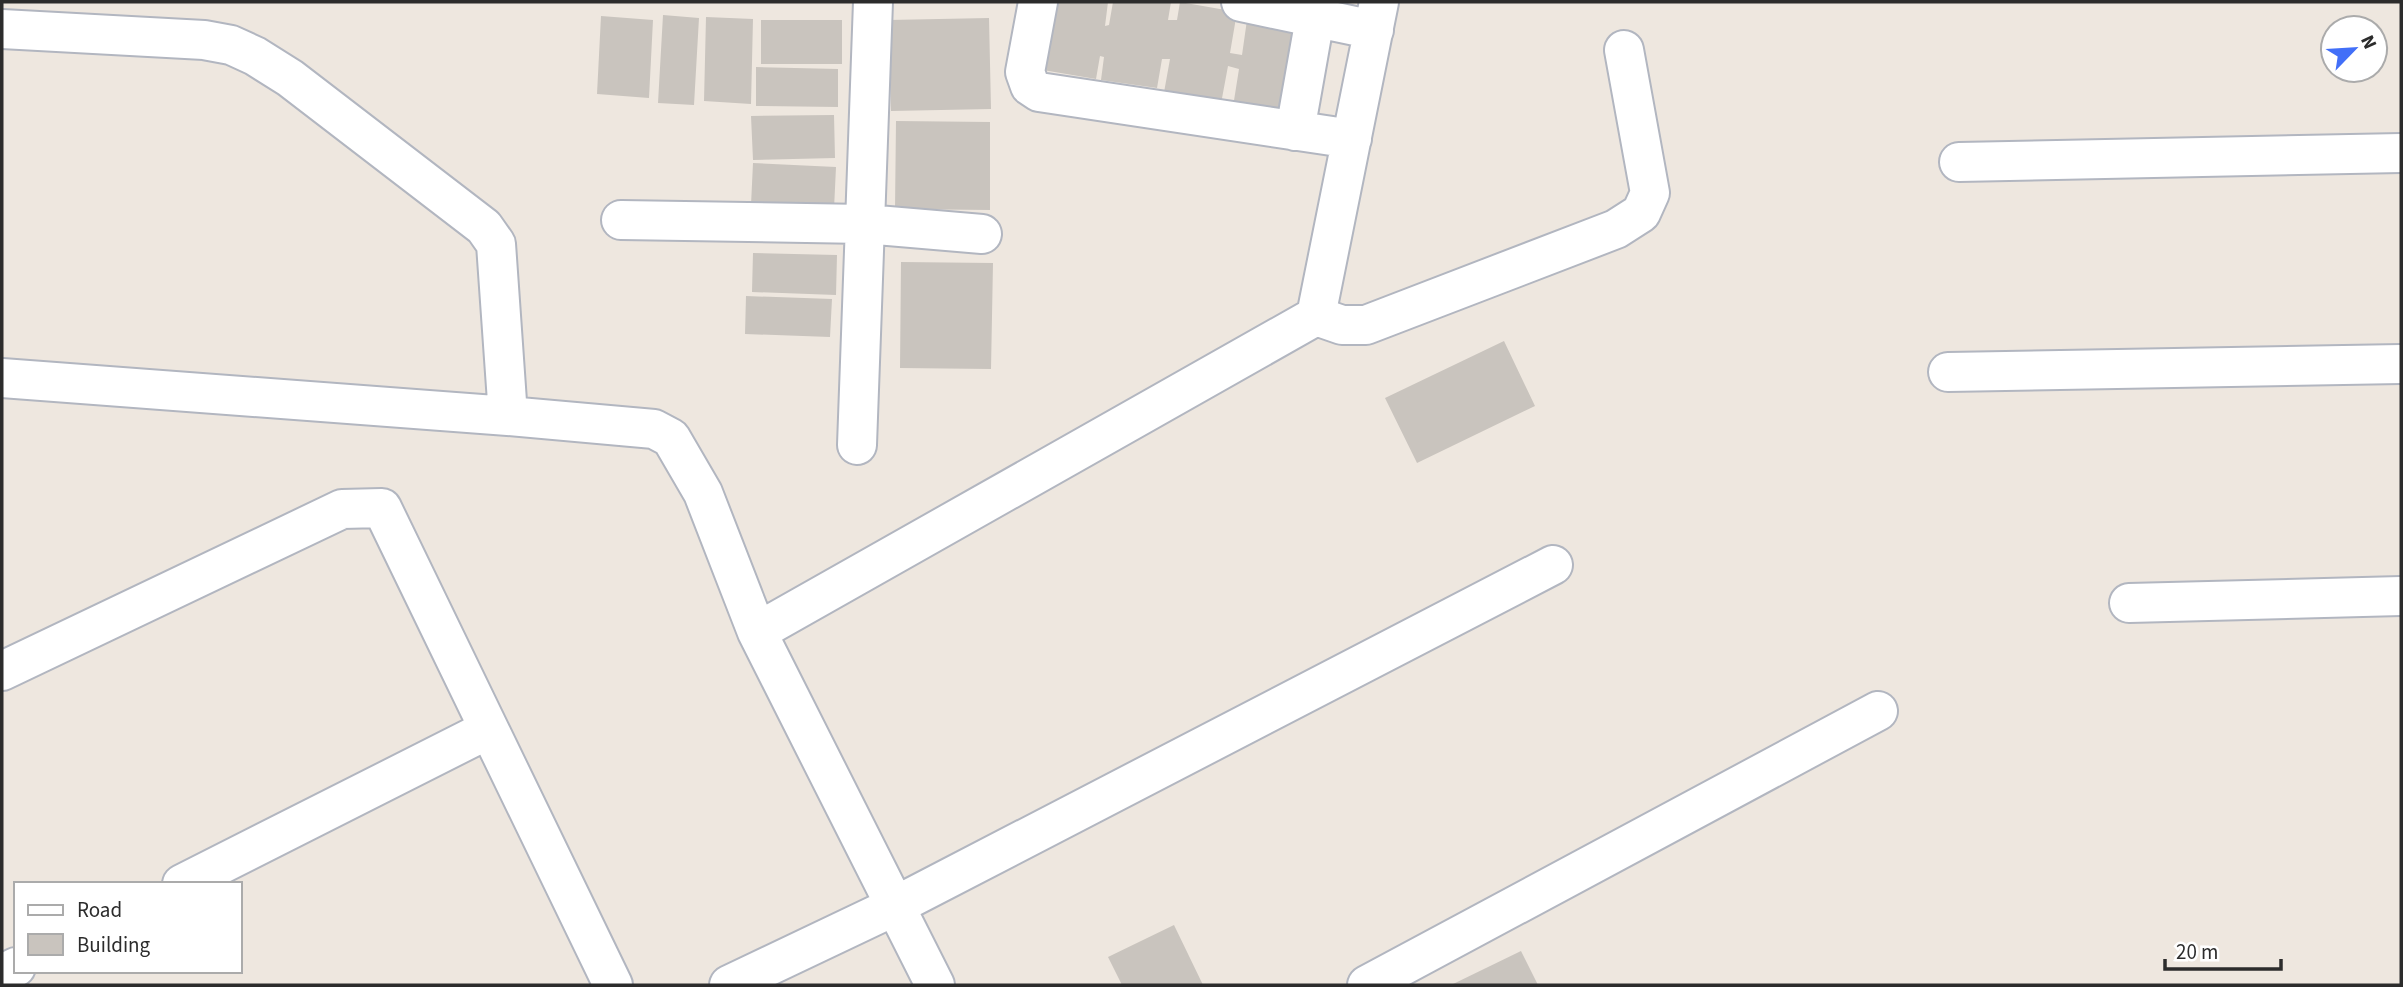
<svg xmlns="http://www.w3.org/2000/svg" width="2403" height="987" viewBox="0 0 2403 987" font-family="'Source Sans 3',sans-serif">
  <style>
    .building { fill: #c9c4be }
    .lines { fill: none; stroke-linecap: round; stroke-linejoin: round }
    .minor-casing { stroke: #b2b6c0; stroke-width: 42 }
    .minor { stroke: #fff; stroke-width: 38 }
  </style>
  <rect width="100%" height="100%" fill="#eee7df"/>
  <path class="building" d="M 1047,2 L 1108,2 L 1105,26 L 1109,25 L 1113,2 L 1171,2 L 1168,20 L 1177,20 L 1180,2 L 1237,12 L 1230,53 L 1242,55 L 1248,13 L 1308,23 L 1292,123 L 1232,113 L 1239,69 L 1228,66 L 1220,109 L 1163,98 L 1170,59 L 1162,59 L 1157,88 L 1101,80 L 1104,57 L 1100,56 L 1096,79 L 1037,69 Z
    M 663,15 L 699,18 L 694,105 L 658,103 Z
    M 601,16 L 653,20 L 649,98 L 597,94 Z
    M 706,17 L 753,19 L 751,104 L 704,101 Z
    M 989,18 L 991,109 L 891,111 L 889,20 Z
    M 761,20 L 842,20 L 842,64 L 761,64 Z
    M 756,67 L 838,69 L 838,107 L 756,106 Z
    M 834,115 L 835,158 L 753,160 L 751,116 Z
    M 896,121 L 990,122 L 990,210 L 895,209 Z
    M 753,163 L 836,167 L 834,209 L 751,205 Z
    M 753,253 L 837,255 L 836,295 L 752,292 Z
    M 901,262 L 993,263 L 991,369 L 900,368 Z
    M 746,296 L 832,299 L 830,337 L 745,334 Z
    M 1504,341 L 1535,406 L 1417,463 L 1385,398 Z
    M 1174,925 L 1203,985 L 1122,985 L 1108,957 Z
    M 1521,951 L 1538,985 L 1451,985 Z"/>
  <g class="lines">
    <g class="minor-casing">
      <path id="minor" d="M 1038,2 L 1025,72 L 1030,86 L 1039,92 L 1352,139
        M 1241,2 L 1374,30
        M 2,29 L 204,40 L 231,45 L 255,56 L 290,78 L 484,227 L 496,244 L 508,416
        M 1295,131 L 1315,18
        M 1959,162 L 2401,153
        M 621,220 L 865,224 L 982,234
        M 1316,316 L 1342,325 L 1366,325 L 1616,229 L 1641,213 L 1650,193 L 1624,50
        M 1948,372 L 2401,364
        M 2,378 L 508,416 L 654,429 L 671,438 L 703,493 L 757,632 L 935,985
        M 857,445 L 873,2
        M 2129,603 L 2401,596
        M 757,632 L 1316,316 L 1379,2
        M 2,671 L 342,509 L 382,508 L 613,985
        M 182,884 L 489,729
        M 2,974 L 16,967
        M 729,985 L 895,906 L 1553,565
        M 1367,985 L 1878,711"/>
    </g>
    <use href="#minor" class="minor"/>
  </g>
  <rect width="2403" height="987" fill="none" stroke="#2c2c2c" stroke-width="7"/>
  <rect x="14" y="882" width="228" height="91" fill="#ffffff" stroke="#ababab" stroke-width="2"/>
  <rect x="28" y="905" width="35" height="10" fill="#ffffff" stroke="#ababab" stroke-width="2"/>
  <text x="77" y="917" font-size="21" fill="#2c2c2c">Road</text>
  <rect x="28" y="934" width="35" height="21" fill="#c9c4be" stroke="#ababab" stroke-width="2"/>
  <text x="77" y="952" font-size="21" fill="#2c2c2c">Building</text>
  <g transform="translate(2354 49) rotate(65)"><circle r="33" fill="#ffffff" stroke="#ababab" stroke-width="2"/>
  <path d="M0-5L12 26L0 18L-12 26Z" fill="#426ff8"/>
  <text y="-10" font-size="19" font-weight="bold" text-anchor="middle" fill="#2c2c2c">N</text>
  </g>
  <path d="M2165 959v10h116v-10" fill="none" stroke="#2c2c2c" stroke-width="3.5"/>
  <text x="2176" y="959" font-size="21" fill="#2c2c2c" stroke="#ffffff" stroke-width="5" paint-order="stroke">20 m</text>
</svg>
